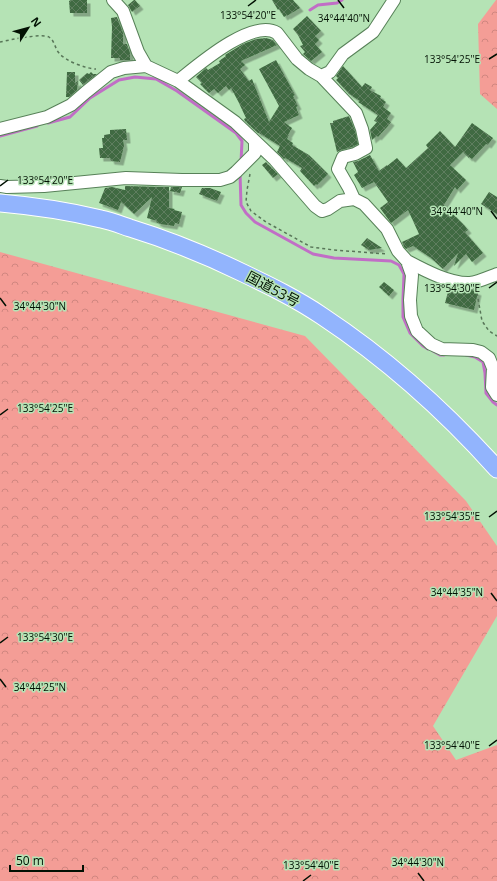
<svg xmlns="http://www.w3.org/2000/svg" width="497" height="881" viewBox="0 0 497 881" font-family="'Open Sans','Noto Sans JP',sans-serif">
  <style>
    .forest { fill: url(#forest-crowns) }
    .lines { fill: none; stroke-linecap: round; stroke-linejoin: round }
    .stream { stroke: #c16ec6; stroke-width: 3 }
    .building { fill: url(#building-cross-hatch); filter: url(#shadow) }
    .minor-casing { stroke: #578158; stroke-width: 14 }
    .highway-casing { stroke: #fff; stroke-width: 19 }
    .path { stroke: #587658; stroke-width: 1.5; stroke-dasharray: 3 3; stroke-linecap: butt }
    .minor { stroke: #fff; stroke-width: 12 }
    .highway { stroke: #92b4fd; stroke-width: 17 }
    .ticks { fill: none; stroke: #021103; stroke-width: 1.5 }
    .labels { text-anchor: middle; stroke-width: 3; stroke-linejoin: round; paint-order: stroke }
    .street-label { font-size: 14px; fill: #021103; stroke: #b5e3b5 }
    .ticks-label { font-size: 10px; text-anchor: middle; fill: #021103; stroke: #b5e3b5; stroke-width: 3; stroke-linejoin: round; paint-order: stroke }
  </style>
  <defs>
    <pattern id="forest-crowns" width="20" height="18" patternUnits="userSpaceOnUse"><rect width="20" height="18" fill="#f49d96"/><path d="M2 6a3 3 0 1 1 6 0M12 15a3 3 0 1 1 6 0" fill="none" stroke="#d08680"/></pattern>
    <pattern id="building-cross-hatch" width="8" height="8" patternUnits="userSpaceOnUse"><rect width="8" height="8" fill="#416a42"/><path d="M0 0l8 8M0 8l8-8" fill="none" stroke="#5e7e5e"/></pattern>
    <filter id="shadow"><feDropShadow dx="3.5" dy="3.5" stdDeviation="0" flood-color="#0004"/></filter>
  </defs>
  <rect width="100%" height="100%" fill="#b5e3b5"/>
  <path class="forest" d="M 496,0 L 497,0 L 497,109 L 480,94 L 478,24 Z
    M 0,252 L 305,336 L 466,501 L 497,546 L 497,616 L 433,726 L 456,760 L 497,745 L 497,881 L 0,881 Z"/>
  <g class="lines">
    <path class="stream" d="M 310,10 L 318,5 L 337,3 L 342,0
      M 48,123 L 70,117 L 90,98 L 119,80 L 135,77 L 156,79 L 177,91 L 236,133 L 242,141 L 241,162
      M 0,136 L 37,126
      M 240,173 L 241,205 L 246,213 L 255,222 L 313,254 L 334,258 L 391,261 L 399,265 L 404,274 L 403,299 L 403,317 L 410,333 L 423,346 L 428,349
      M 433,351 L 440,355 L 444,355
      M 466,355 L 475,357 L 483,362 L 485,373 L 486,393 L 493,402 L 497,405"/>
  </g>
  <path class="building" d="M 71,0 L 87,0 L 87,13 L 70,13 L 69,1 Z
    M 134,0 L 135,0 L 140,6 L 132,12 L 128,5 Z
    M 272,0 L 293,0 L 300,8 L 287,16 L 287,15 L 284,17 L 279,9 L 278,10 Z
    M 307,16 L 321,31 L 315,36 L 319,40 L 315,44 L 322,52 L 311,61 L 303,54 L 305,52 L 300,46 L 303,45 L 298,35 L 293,29 Z
    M 117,17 L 123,33 L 123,44 L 127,44 L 130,53 L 130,60 L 120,60 L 120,58 L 111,58 L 112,27 L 111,18 Z
    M 266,38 L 273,40 L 277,45 L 241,61 L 245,65 L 240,69 L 249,81 L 252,79 L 269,122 L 279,106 L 259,69 L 276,60 L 295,95 L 293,96 L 298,106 L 296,107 L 299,115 L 284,122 L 292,128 L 288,135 L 289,135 L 287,139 L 293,143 L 292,145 L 309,155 L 328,174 L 317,185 L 316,184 L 314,186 L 300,171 L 302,168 L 285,158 L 284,159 L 277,152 L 280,146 L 259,133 L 258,133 L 245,121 L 244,119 L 246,118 L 238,101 L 231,88 L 229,90 L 226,86 L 218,93 L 214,89 L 209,93 L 200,84 L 202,83 L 196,77 L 206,68 L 208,70 L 220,63 L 219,61 L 226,56 L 225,55 L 243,44 L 256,39 Z
    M 343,66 L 362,87 L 365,83 L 372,87 L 370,90 L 381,96 L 380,98 L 386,102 L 383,107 L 391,113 L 387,119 L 391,122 L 388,126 L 378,137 L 377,136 L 372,140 L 370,130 L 377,122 L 374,121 L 378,115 L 358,102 L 360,101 L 349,94 L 336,80 L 338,78 L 336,76 Z
    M 67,72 L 75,72 L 75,83 L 78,81 L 77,90 L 69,97 L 66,97 Z
    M 91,72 L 93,74 L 97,74 L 83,85 L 79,80 L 87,73 L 89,74 Z
    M 349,116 L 355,131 L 358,144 L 352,147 L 341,150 L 337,152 L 330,123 L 333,123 L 333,121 Z
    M 472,123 L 493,138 L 488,145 L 486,144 L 472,159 L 469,157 L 469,158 L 463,152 L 450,165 L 466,180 L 457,190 L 455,187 L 444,205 L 464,225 L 468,230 L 465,232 L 483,253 L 472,262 L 466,254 L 454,266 L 458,253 L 443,269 L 431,258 L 413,246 L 406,249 L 404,247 L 402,242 L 419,234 L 408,210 L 391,223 L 380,208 L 388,202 L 374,182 L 362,188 L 354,175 L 358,172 L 353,162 L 358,161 L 370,155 L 379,171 L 387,165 L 387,166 L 397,158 L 406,168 L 428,148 L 426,145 L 440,131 L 455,147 Z
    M 126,129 L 127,140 L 123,140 L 124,146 L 120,162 L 111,161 L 110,158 L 100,158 L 99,148 L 103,148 L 102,138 L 104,138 L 104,135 L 110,134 L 110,130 Z
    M 266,162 L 278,174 L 273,178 L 262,165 Z
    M 125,186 L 169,187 L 169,208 L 175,209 L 174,210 L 182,212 L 179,224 L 175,223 L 174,226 L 160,224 L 156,222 L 157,221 L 147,218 L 152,197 L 134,214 L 121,202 L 118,210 L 99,203 L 105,188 L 112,187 L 125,190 Z
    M 171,187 L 182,187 L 180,193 L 170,191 Z
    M 202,188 L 210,188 L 221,192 L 217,201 L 199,194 Z
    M 489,192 L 497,197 L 497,214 L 481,204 Z
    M 367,238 L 382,248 L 369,250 L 361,245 Z
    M 384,282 L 394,290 L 389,296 L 379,287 Z
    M 449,288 L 461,290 L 472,290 L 478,292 L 474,310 L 445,303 Z"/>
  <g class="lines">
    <g class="minor-casing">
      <path id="minor" d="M 321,76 L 356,113 L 362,129 L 366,148 L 355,154 L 343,157 L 338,169 L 349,188 L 354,199
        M 178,81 C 198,65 252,18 277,33 L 297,59 L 309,69 L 321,76 L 330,72 L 343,54 L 373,32 L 394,0
        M 0,129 L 47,117 L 71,105 L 86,92 L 111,72 L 124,68 L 146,66
        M 255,141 L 275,160 L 315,206 L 322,211 L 328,209 L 340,201 L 354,199 L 364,204 L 387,229 L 398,251 L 407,261 L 412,275 L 410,300 L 411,316 L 417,331 L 431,344 L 442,349 L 473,350 L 481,352 L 489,358 L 493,368 L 492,387 L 497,395
        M 0,186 L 7,187 L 44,186 L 126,178 L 182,180 L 220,180 L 230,177 L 236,172 L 255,153 L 255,141 L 235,122 L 178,81 L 146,66 L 138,52 L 123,11 L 113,0
        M 407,261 C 424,270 450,284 470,283 C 478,282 489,277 497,274"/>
    </g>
    <g class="highway-casing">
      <path id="highway" d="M 0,203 C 34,206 68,211 101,219 C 111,221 121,225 130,228 C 169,240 206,255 243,273 C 270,286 297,299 322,316 C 387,359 445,411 497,469"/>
    </g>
    <path class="path" d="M 0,42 C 9,40 43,33 49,37 C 55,41 55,49 59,53 C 65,61 87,69 96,69
      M 250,174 L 247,190 L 246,202 L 251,211 L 266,222 L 311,247 L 334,250 L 387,254
      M 477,293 L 482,321 L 489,331 L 497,336"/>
    <use href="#minor" class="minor"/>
    <use href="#highway" class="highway"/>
  </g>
  <path class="ticks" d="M 338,0 L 344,8M 248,6 L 256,0M 489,59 L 497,54M 0,186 L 8,180M 491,211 L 497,219M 489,288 L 497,282M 0,298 L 6,306M 0,415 L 8,409M 489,517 L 497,511M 491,593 L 497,601M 0,643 L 8,637M 0,679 L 6,687M 489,746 L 497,740M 418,873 L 424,881M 303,881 L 311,875"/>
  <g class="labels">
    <g class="street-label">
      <text transform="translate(273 289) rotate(28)" y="5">国道53号</text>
    </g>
  </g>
  <g class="ticks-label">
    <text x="248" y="19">133°54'20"E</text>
    <text x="344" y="22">34°44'40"N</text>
    <text x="452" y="63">133°54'25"E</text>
    <text x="45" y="184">133°54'20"E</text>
    <text x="457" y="215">34°44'40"N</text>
    <text x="452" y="292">133°54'30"E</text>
    <text x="40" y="310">34°44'30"N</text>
    <text x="45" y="412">133°54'25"E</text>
    <text x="452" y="520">133°54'35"E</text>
    <text x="457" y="596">34°44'35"N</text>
    <text x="45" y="641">133°54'30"E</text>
    <text x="40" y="691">34°44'25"N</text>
    <text x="452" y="749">133°54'40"E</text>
    <text x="418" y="866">34°44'30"N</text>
    <text x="311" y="869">133°54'40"E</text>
  </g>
  <g transform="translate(28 28) rotate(54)" stroke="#b5e3b5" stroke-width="3" paint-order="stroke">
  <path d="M0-3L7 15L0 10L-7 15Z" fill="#021103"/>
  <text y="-6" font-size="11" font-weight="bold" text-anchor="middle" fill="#021103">N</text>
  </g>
  <path d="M10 865v6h73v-6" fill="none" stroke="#021103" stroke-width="2"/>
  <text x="16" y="865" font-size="12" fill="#021103" stroke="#b5e3b5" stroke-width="3" paint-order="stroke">50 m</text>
</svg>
